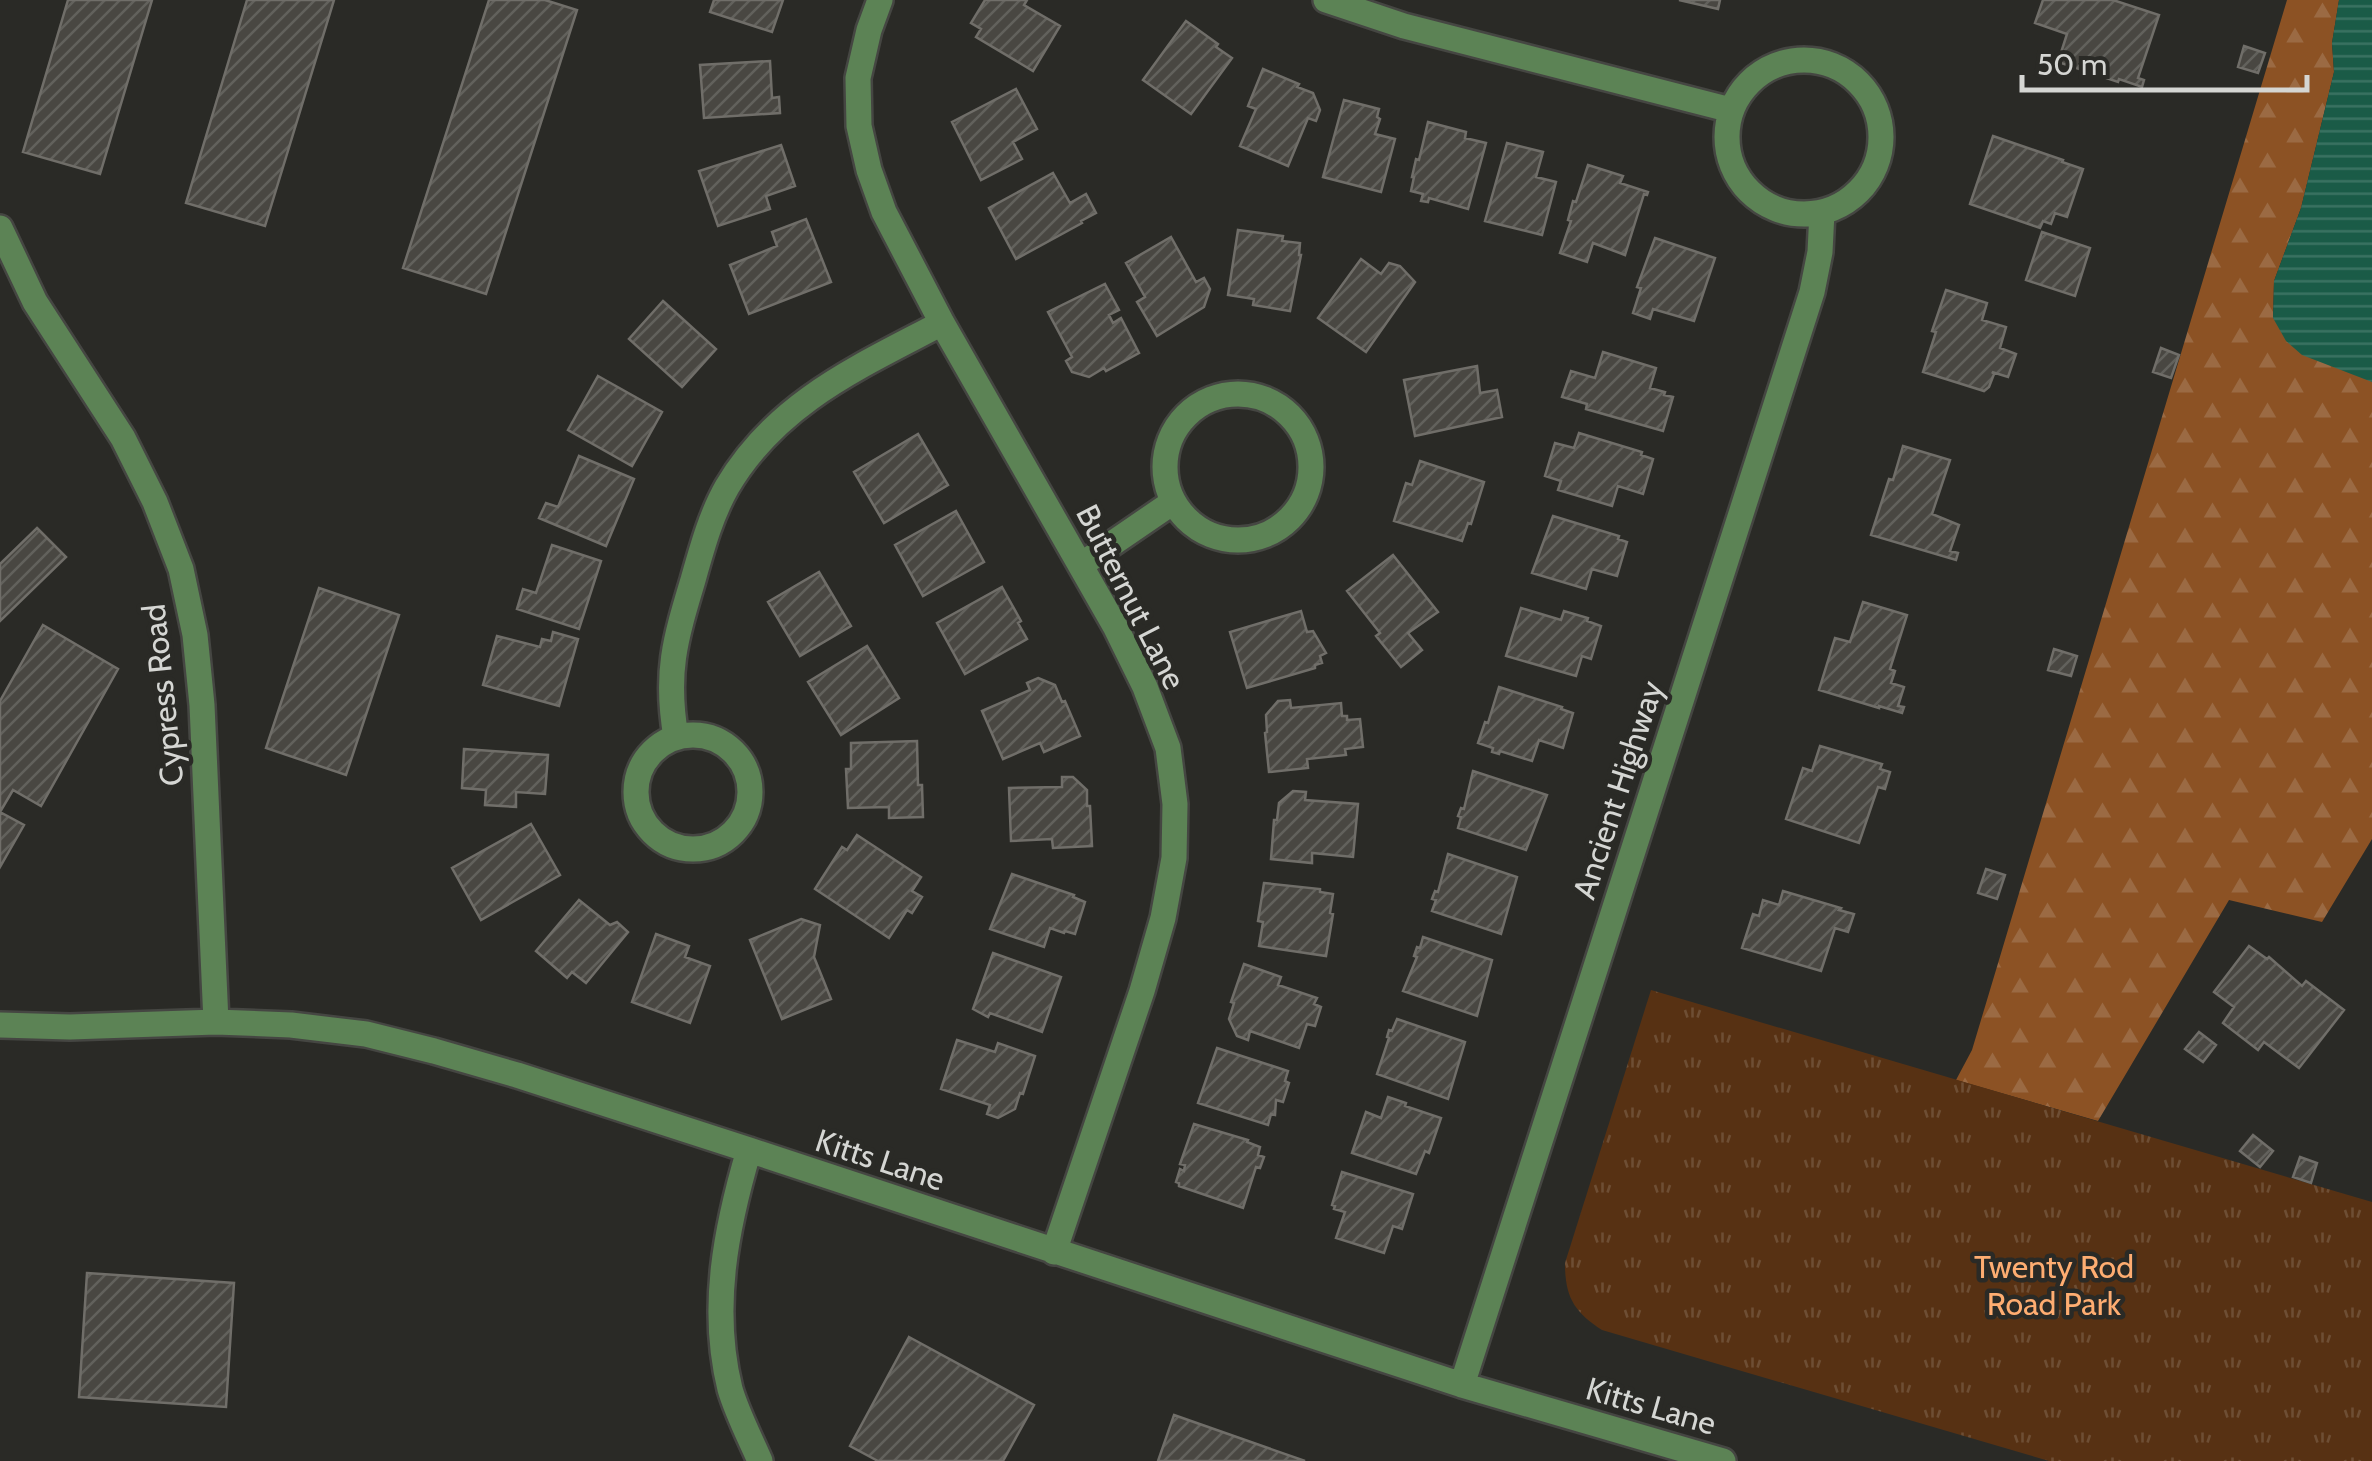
<svg xmlns="http://www.w3.org/2000/svg" width="2372" height="1461" viewBox="0 0 2372 1461" font-family="Cabin,sans-serif">
  <style>
    .forest { fill: url(#forest-firs) }
    .park { fill: url(#park-tufts) }
    .water { fill: url(#water-rules) }
    .building { fill: url(#building-hatch); stroke: #706e69; stroke-width: 2.5 }
    .lines { fill: none; stroke-linecap: round; stroke-linejoin: round }
    .minor-casing { stroke: #454642; stroke-width: 30 }
    .minor { stroke: #5c8355; stroke-width: 25 }
    .labels { text-anchor: middle; stroke-width: 9; stroke-linejoin: round; paint-order: stroke }
    .street-label { font-size: 32px; fill: #d5d6d3; stroke: #2a2a26 }
    .park-label { font-size: 32px; fill: #fead71; stroke: #2a2a26 }
  </style>
  <defs>
    <pattern id="forest-firs" width="22" height="20" patternUnits="userSpaceOnUse" patternTransform="scale(2.5)"><rect width="22" height="20" fill="#8c5224"/><path d="M5 1l3.5 6h-7zM16 11l3.5 6h-7z" fill="#9b6a43"/></pattern>
    <pattern id="park-tufts" width="24" height="20" patternUnits="userSpaceOnUse" patternTransform="scale(2.5)"><rect width="24" height="20" fill="#573113"/><path d="M3 7l-1-3M5 7V3M7 7l1-3M15 17l-1-3M17 17v-4M19 17l1-3" fill="none" stroke="#6e4e34"/></pattern>
    <pattern id="water-rules" width="6" height="5" patternUnits="userSpaceOnUse" patternTransform="scale(2.5)"><rect width="6" height="5" fill="#1a5b47"/><path d="M0 2.5h6" fill="none" stroke="#3a7261"/></pattern>
    <pattern id="building-hatch" width="6" height="6" patternUnits="userSpaceOnUse" patternTransform="scale(2.5)"><rect width="6" height="6" fill="#494742"/><path d="M-1 1l2-2M0 6l6-6M5 7l2-2" fill="none" stroke="#62615c"/></pattern>
  </defs>
  <rect width="100%" height="100%" fill="#2a2a26"/>
  <path class="forest" d="M 2287,0 L 2339,0 L 2332,43 L 2334,72 L 2301,208 L 2274,281 L 2273,318 L 2372,382 L 2372,839 L 2322,922 L 2229,900 L 2098,1121 L 1956,1080 L 1972,1050 Z"/>
  <path class="park" d="M 1651,990 L 2372,1202 L 2372,1461 L 2049,1461 L 1602,1330 C 1574,1312 1565,1297 1565,1263 Z"/>
  <path class="water" d="M 2339,0 L 2372,0 L 2372,382 L 2302,355 L 2286,341 L 2273,318 L 2274,281 L 2301,208 L 2334,72 L 2332,43 Z"/>
  <path class="building" d="M 68,0 L 152,0 L 100,174 L 23,152 Z
    M 247,0 L 334,0 L 265,226 L 186,203 Z
    M 489,0 L 545,0 L 577,10 L 486,294 L 403,268 Z
    M 714,0 L 783,0 L 772,32 L 710,12 Z
    M 985,0 L 1027,0 L 1024,5 L 1060,26 L 1033,71 L 976,37 L 981,29 L 971,23 Z
    M 1679,0 L 1720,0 L 1718,9 Z
    M 2043,0 L 2113,0 L 2159,15 L 2138,78 L 2144,80 L 2142,87 L 2119,79 L 2118,82 L 2058,62 L 2067,34 L 2035,23 Z
    M 1186,21 L 1218,44 L 1216,47 L 1232,58 L 1191,114 L 1143,80 Z
    M 2244,46 L 2265,53 L 2258,73 L 2238,67 Z
    M 770,61 L 772,98 L 779,97 L 780,113 L 704,118 L 700,65 Z
    M 1263,69 L 1299,84 L 1297,87 L 1313,93 L 1320,110 L 1316,121 L 1308,118 L 1288,166 L 1240,146 L 1256,109 L 1248,106 Z
    M 1016,89 L 1037,129 L 1013,142 L 1022,159 L 981,180 L 952,122 Z
    M 1344,100 L 1379,109 L 1377,117 L 1380,119 L 1375,134 L 1395,139 L 1381,192 L 1323,177 Z
    M 1428,122 L 1466,132 L 1465,138 L 1486,143 L 1468,209 L 1429,198 L 1428,202 L 1421,201 L 1423,194 L 1411,191 L 1414,177 L 1412,177 L 1416,159 L 1419,160 Z
    M 1993,136 L 2063,160 L 2062,162 L 2083,169 L 2067,217 L 2055,213 L 2051,224 L 2043,221 L 2040,228 L 1970,204 Z
    M 1507,143 L 1543,152 L 1536,177 L 1556,182 L 1542,235 L 1485,221 Z
    M 781,145 L 795,186 L 766,196 L 770,209 L 718,226 L 699,171 Z
    M 1588,165 L 1623,176 L 1620,183 L 1648,192 L 1647,195 L 1644,194 L 1625,255 L 1593,243 L 1587,262 L 1560,253 L 1571,221 L 1568,220 L 1573,201 L 1576,202 Z
    M 1053,173 L 1070,203 L 1086,194 L 1096,213 L 1081,221 L 1082,223 L 1016,259 L 989,208 Z
    M 806,219 L 831,282 L 749,314 L 730,265 L 777,246 L 772,232 Z
    M 1238,230 L 1283,236 L 1282,241 L 1300,243 L 1299,255 L 1301,255 L 1290,311 L 1253,305 L 1254,299 L 1228,295 Z
    M 2042,232 L 2090,248 L 2075,296 L 2026,280 Z
    M 1171,237 L 1196,282 L 1204,278 L 1210,289 L 1204,307 L 1157,336 L 1137,302 L 1145,297 L 1126,263 Z
    M 1655,238 L 1715,258 L 1694,321 L 1653,309 L 1650,319 L 1633,313 L 1641,288 L 1637,287 Z
    M 1361,259 L 1381,274 L 1389,263 L 1400,266 L 1415,282 L 1366,352 L 1318,318 Z
    M 1105,284 L 1119,310 L 1109,315 L 1113,323 L 1121,318 L 1139,353 L 1106,371 L 1104,368 L 1089,377 L 1072,372 L 1066,361 L 1072,357 L 1048,312 Z
    M 1946,290 L 1987,303 L 1982,320 L 2006,327 L 2000,348 L 2016,354 L 2008,377 L 1992,372 L 1994,374 L 1989,387 L 1984,391 L 1923,372 L 1936,332 L 1932,331 Z
    M 663,301 L 716,349 L 682,387 L 629,339 Z
    M 2161,348 L 2179,355 L 2171,378 L 2153,372 Z
    M 1603,352 L 1656,368 L 1650,388 L 1665,392 L 1664,395 L 1673,397 L 1663,431 L 1586,409 L 1587,404 L 1562,397 L 1571,371 L 1595,378 Z
    M 1477,366 L 1480,393 L 1497,390 L 1502,417 L 1415,436 L 1404,380 Z
    M 598,376 L 662,412 L 632,466 L 568,430 Z
    M 1579,433 L 1642,452 L 1641,455 L 1653,459 L 1643,494 L 1618,486 L 1612,506 L 1558,490 L 1561,481 L 1545,476 L 1555,443 L 1574,448 Z
    M 918,434 L 948,485 L 884,523 L 854,472 Z
    M 1903,446 L 1950,460 L 1932,514 L 1959,525 L 1950,551 L 1958,553 L 1956,560 L 1871,535 L 1889,479 L 1893,480 Z
    M 579,456 L 634,479 L 606,546 L 539,518 L 546,503 L 558,507 Z
    M 1420,461 L 1484,482 L 1471,524 L 1468,523 L 1462,541 L 1394,521 L 1406,483 L 1412,485 Z
    M 956,511 L 984,562 L 923,596 L 895,545 Z
    M 1553,516 L 1619,536 L 1618,539 L 1627,542 L 1617,576 L 1592,569 L 1586,589 L 1532,573 Z
    M 37,528 L 66,557 L 0,621 L 0,564 Z
    M 552,545 L 601,561 L 579,629 L 517,609 L 523,589 L 536,593 Z
    M 1393,555 L 1438,612 L 1408,633 L 1422,650 L 1401,667 L 1376,636 L 1380,633 L 1347,591 Z
    M 819,572 L 851,626 L 800,656 L 768,602 Z
    M 1002,587 L 1021,621 L 1018,623 L 1027,639 L 965,674 L 937,623 Z
    M 319,588 L 399,615 L 346,775 L 266,748 Z
    M 1863,602 L 1907,615 L 1890,669 L 1895,671 L 1891,683 L 1904,687 L 1898,706 L 1904,707 L 1902,713 L 1879,706 L 1879,708 L 1819,690 L 1835,638 L 1850,642 Z
    M 1521,608 L 1561,620 L 1564,611 L 1588,618 L 1587,621 L 1601,626 L 1591,659 L 1582,656 L 1576,676 L 1506,656 Z
    M 1301,611 L 1307,632 L 1313,631 L 1326,653 L 1320,656 L 1322,663 L 1315,665 L 1315,668 L 1247,688 L 1230,632 Z
    M 43,625 L 118,669 L 41,806 L 13,790 L 0,812 L 24,825 L 0,867 L 0,701 Z
    M 553,632 L 578,639 L 559,706 L 483,685 L 497,636 L 540,647 L 542,639 L 551,641 Z
    M 867,646 L 899,698 L 841,735 L 808,682 Z
    M 2054,649 L 2077,656 L 2071,676 L 2048,670 Z
    M 1038,678 L 1055,685 L 1062,702 L 1065,701 L 1080,736 L 1044,752 L 1040,743 L 1003,759 L 982,711 L 1030,690 L 1027,683 Z
    M 1499,687 L 1562,707 L 1561,709 L 1573,713 L 1563,748 L 1539,740 L 1532,761 L 1500,751 L 1499,754 L 1492,752 L 1493,748 L 1478,743 L 1485,722 L 1488,723 Z
    M 1290,700 L 1291,708 L 1341,703 L 1342,716 L 1347,716 L 1347,720 L 1360,719 L 1363,747 L 1345,749 L 1346,755 L 1307,759 L 1308,768 L 1269,772 L 1265,733 L 1267,732 L 1266,715 L 1278,701 Z
    M 917,741 L 918,785 L 922,785 L 923,817 L 889,818 L 889,807 L 848,808 L 846,769 L 851,769 L 851,743 Z
    M 1820,746 L 1882,764 L 1880,769 L 1890,772 L 1885,789 L 1878,787 L 1859,843 L 1786,819 L 1803,768 L 1812,771 Z
    M 464,749 L 548,755 L 545,794 L 516,792 L 516,807 L 485,805 L 486,790 L 462,788 Z
    M 1473,771 L 1547,795 L 1526,850 L 1458,828 L 1461,817 L 1458,816 L 1461,808 L 1464,809 Z
    M 1062,777 L 1073,777 L 1087,790 L 1087,806 L 1090,806 L 1092,846 L 1053,848 L 1052,839 L 1011,841 L 1009,788 L 1062,787 Z
    M 1293,791 L 1306,792 L 1305,800 L 1358,804 L 1353,857 L 1312,853 L 1312,863 L 1271,859 L 1274,820 L 1277,820 L 1279,803 Z
    M 531,824 L 560,875 L 481,920 L 452,868 Z
    M 857,835 L 921,877 L 912,891 L 922,897 L 912,913 L 907,910 L 889,938 L 815,889 L 842,847 L 847,850 Z
    M 1448,854 L 1517,877 L 1501,934 L 1432,911 L 1436,900 L 1432,899 L 1435,891 L 1438,892 Z
    M 1986,869 L 2005,875 L 1997,899 L 1978,893 Z
    M 1012,874 L 1074,895 L 1073,897 L 1085,902 L 1075,934 L 1065,931 L 1064,933 L 1050,928 L 1044,947 L 990,929 Z
    M 1264,883 L 1320,889 L 1320,892 L 1333,894 L 1330,913 L 1333,914 L 1326,956 L 1259,946 L 1263,922 L 1258,921 Z
    M 1783,891 L 1841,908 L 1839,910 L 1854,914 L 1848,932 L 1835,928 L 1821,971 L 1742,948 L 1753,914 L 1759,916 L 1763,900 L 1779,905 Z
    M 579,900 L 610,925 L 617,922 L 628,932 L 586,983 L 572,972 L 567,978 L 536,951 Z
    M 801,919 L 820,925 L 814,957 L 831,999 L 782,1019 L 750,940 Z
    M 656,934 L 689,946 L 685,957 L 710,966 L 690,1023 L 632,1002 Z
    M 1423,937 L 1492,960 L 1477,1016 L 1403,991 L 1417,957 L 1414,956 L 1417,947 L 1420,948 Z
    M 2249,946 L 2267,959 L 2269,957 L 2302,986 L 2306,981 L 2344,1010 L 2299,1068 L 2264,1042 L 2258,1050 L 2223,1023 L 2234,1007 L 2214,992 Z
    M 993,953 L 1061,977 L 1042,1032 L 990,1013 L 988,1017 L 973,1009 Z
    M 1244,964 L 1281,977 L 1278,985 L 1317,998 L 1314,1004 L 1321,1007 L 1315,1026 L 1307,1024 L 1299,1048 L 1250,1031 L 1248,1040 L 1237,1036 L 1229,1019 L 1234,1003 L 1231,1002 Z
    M 1397,1019 L 1465,1042 L 1448,1099 L 1377,1074 L 1389,1038 L 1387,1037 L 1389,1030 L 1392,1031 Z
    M 2199,1032 L 2216,1045 L 2203,1062 L 2185,1049 Z
    M 957,1040 L 995,1052 L 998,1043 L 1035,1056 L 1023,1094 L 1020,1093 L 1015,1109 L 998,1118 L 987,1114 L 990,1105 L 941,1089 Z
    M 1217,1048 L 1288,1071 L 1285,1081 L 1289,1083 L 1283,1102 L 1276,1100 L 1275,1115 L 1271,1114 L 1268,1125 L 1198,1103 Z
    M 1388,1097 L 1406,1103 L 1405,1106 L 1441,1118 L 1429,1153 L 1425,1151 L 1416,1174 L 1352,1153 L 1366,1112 L 1381,1118 Z
    M 1194,1124 L 1248,1140 L 1247,1142 L 1260,1147 L 1258,1155 L 1264,1157 L 1260,1168 L 1256,1167 L 1243,1208 L 1179,1186 L 1179,1183 L 1176,1182 L 1180,1169 L 1184,1171 L 1185,1165 L 1180,1164 Z
    M 2253,1135 L 2273,1151 L 2260,1167 L 2240,1151 Z
    M 2300,1157 L 2317,1163 L 2311,1183 L 2293,1177 Z
    M 1342,1172 L 1413,1194 L 1402,1229 L 1393,1226 L 1384,1253 L 1336,1238 L 1345,1212 L 1334,1209 L 1335,1206 L 1332,1205 Z
    M 87,1273 L 234,1283 L 226,1407 L 79,1397 Z
    M 909,1337 L 1034,1405 L 1003,1461 L 878,1461 L 850,1446 Z
    M 1174,1415 L 1305,1461 L 1158,1461 Z"/>
  <g class="lines">
    <g class="minor-casing">
      <path id="minor" d="M 880,0 L 869,30 L 858,78 L 859,126 L 869,170 L 884,212 L 942,323 L 1115,626 L 1145,687 L 1168,748 L 1175,804 L 1174,858 L 1163,918 L 1142,991 L 1054,1252
        M 1326,0 L 1404,26 L 1731,110
        M1727 137a77 77 0 1 1 154 0a77 77 0 1 1-154 0Z
        M 0,228 L 35,302 L 123,438 L 155,502 L 181,569 L 195,635 L 202,705 L 216,1022
        M1165 467a73 73 0 1 1 146 0a73 73 0 1 1-146 0Z
        M 1081,565 L 1173,502
        M636 792a57 57 0 1 1 114 0a57 57 0 1 1-114 0Z
        M 676,737 C 665,673 675,640 693,580 C 702,548 711,515 727,487 C 777,402 859,367 942,323
        M 0,1025 L 70,1027 L 216,1022 L 291,1025 L 366,1034 L 434,1051 L 517,1075 L 749,1150 L 1462,1385 L 1723,1461
        M 749,1150 C 726,1228 710,1308 730,1389 C 737,1413 750,1438 760,1461
        M 1462,1385 L 1812,292 L 1820,252 L 1822,212"/>
    </g>
    <use href="#minor" class="minor"/>
  </g>
  <g class="labels">
    <g class="street-label">
      <text transform="translate(1131 597) rotate(63)" y="11">Butternut Lane</text>
      <text transform="translate(163 695) rotate(-96)" y="11">Cypress Road</text>
      <text transform="translate(1618 790) rotate(-72)" y="11">Ancient Highway</text>
      <text transform="translate(880 1160) rotate(18)" y="11">Kitts Lane</text>
      <text transform="translate(1651 1406) rotate(16)" y="11">Kitts Lane</text>
    </g>
    <g class="park-label">
      <text x="2054" y="1278">Twenty Rod<tspan x="2054" dy="37">Road Park</tspan></text>
    </g>
  </g>
  <path d="M2022 75v15h285v-15" fill="none" stroke="#d5d6d3" stroke-width="5"/>
  <text x="2037" y="75" font-size="30" fill="#d5d6d3" stroke="#2a2a26" stroke-width="8" paint-order="stroke">50 m</text>
</svg>
